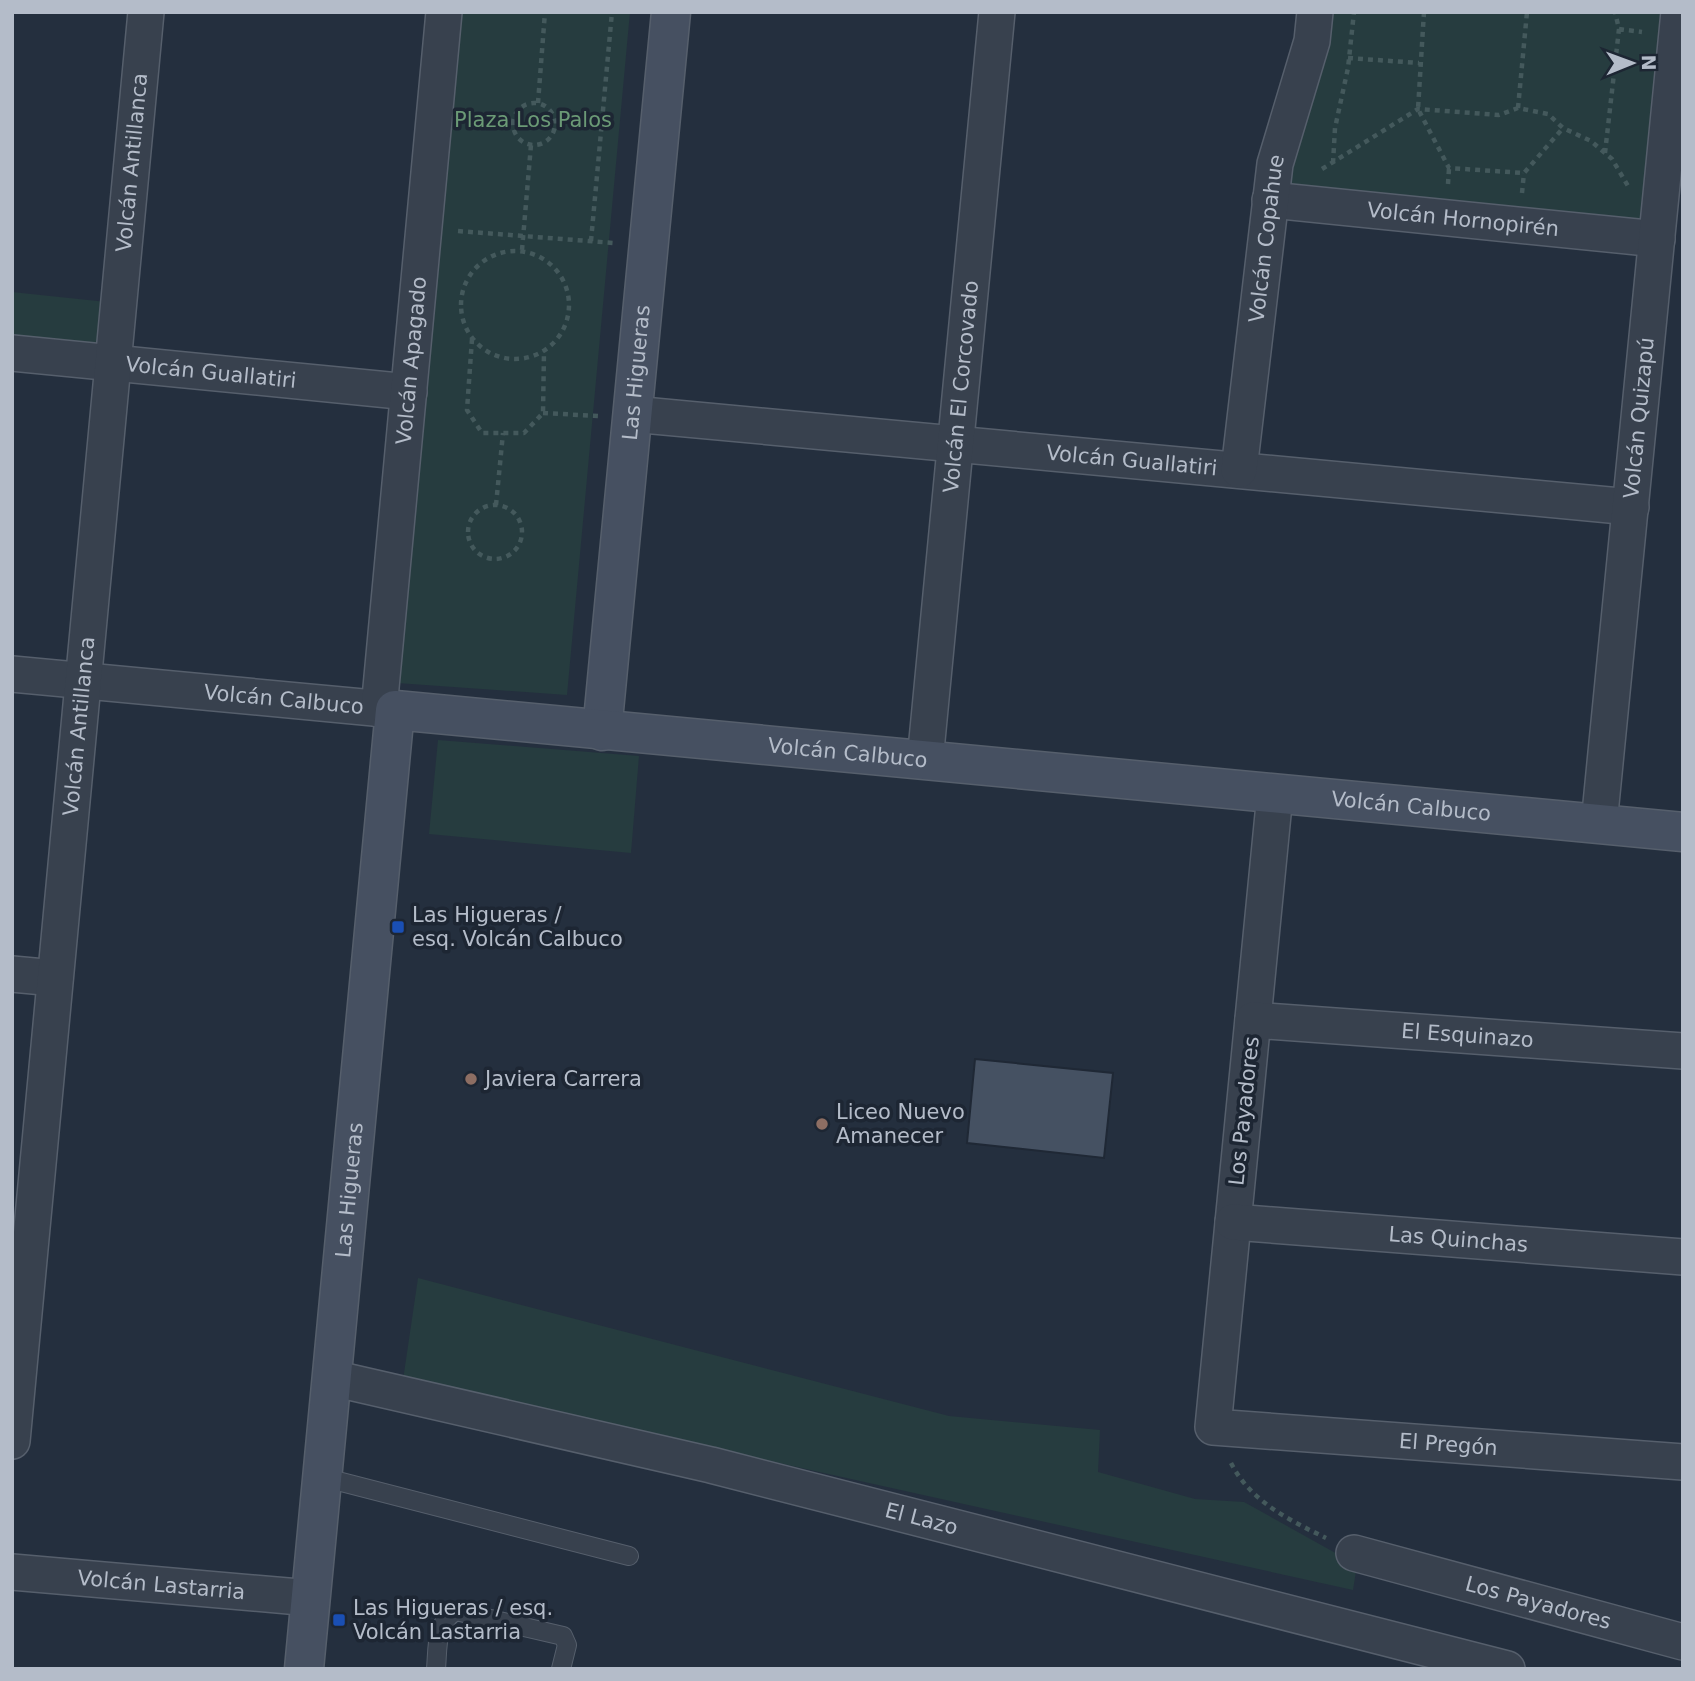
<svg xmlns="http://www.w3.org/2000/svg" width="1695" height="1681" viewBox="0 0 1695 1681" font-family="'DejaVu Sans',sans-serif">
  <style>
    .green { fill: #263c3f }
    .building { fill: #455162; stroke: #1f2835; stroke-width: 2 }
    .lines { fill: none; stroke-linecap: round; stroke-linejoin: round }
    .lane-casing { stroke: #565f6c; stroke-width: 20 }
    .street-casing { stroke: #565f6c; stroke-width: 38 }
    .secondary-casing { stroke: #565f6c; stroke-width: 41 }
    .path { stroke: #44595c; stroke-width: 4.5; stroke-dasharray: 5 5; stroke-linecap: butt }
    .lane { stroke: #38414e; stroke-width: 18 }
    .street { stroke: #38414e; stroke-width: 35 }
    .secondary { stroke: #465061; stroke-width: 38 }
    .transit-dot { fill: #1a4fb4; stroke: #1d2633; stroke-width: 2.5 }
    .education-dot { fill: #8d6e63; stroke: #1d2633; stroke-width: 2.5 }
    .labels { text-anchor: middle; stroke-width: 7; stroke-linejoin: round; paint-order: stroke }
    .park-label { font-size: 21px; fill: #6b9a76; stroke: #1d2633 }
    .street-label { font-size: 21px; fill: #b4bcc9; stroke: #1d2633 }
    .poi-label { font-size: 21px; fill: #b4bcc9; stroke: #1d2633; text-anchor: start }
  </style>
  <rect width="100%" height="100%" fill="#242f3e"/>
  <path class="green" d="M 456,12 L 630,12 L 567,695 L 397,683 Z
    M 1325,12 L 1672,12 L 1650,224 L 1283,192 Z
    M 12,292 L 107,302 L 100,345 L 12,342 Z
    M 438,740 L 639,756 L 631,853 L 429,834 Z
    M 418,1278 L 949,1416 L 1100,1430 L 1098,1472 L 1195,1499 L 1244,1502 L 1357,1565 L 1353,1590 L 403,1380 Z"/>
  <path class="building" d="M 975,1059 L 1113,1073 L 1104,1158 L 967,1143 Z"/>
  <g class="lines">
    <g class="lane-casing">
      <path id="lane" d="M 322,1477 L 629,1556
        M 436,1669 C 438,1647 435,1623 456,1611 L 563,1636 L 567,1645 L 561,1669"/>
    </g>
    <g class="street-casing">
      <g id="street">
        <path id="s1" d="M 1270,200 L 1657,239"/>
        <path id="s2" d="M 12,353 L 409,392"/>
        <path id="s3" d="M 632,414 L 1631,507"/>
        <path id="s4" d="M 1239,470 L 1275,164 L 1312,41 L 1315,12"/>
        <path id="s5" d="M 12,674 L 395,710"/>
        <path id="s6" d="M 379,709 L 444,12"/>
        <path id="s7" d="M 925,761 L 997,12"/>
        <path id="s8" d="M 1275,794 L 1213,1427 L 1683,1462"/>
        <path id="s9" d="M 1599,824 L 1679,12"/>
        <path d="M 12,974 L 55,978"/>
        <path id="s10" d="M 1253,1020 L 1683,1051"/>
        <path id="s11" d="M 1233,1222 L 1683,1257"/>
        <path id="s12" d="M 332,1378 L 711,1465 L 1507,1669"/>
        <path id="s13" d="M 12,1441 L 146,12"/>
        <path id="s14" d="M 1354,1553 L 1683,1642"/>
        <path id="s15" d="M 12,1572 L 311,1598"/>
      </g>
    </g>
    <g class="secondary-casing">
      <g id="secondary">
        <path id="s16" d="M 602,731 L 671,12"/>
        <path id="s17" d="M 304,1669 L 395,710 L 1683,832"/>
      </g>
    </g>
    <path class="path" d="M 1424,12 L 1418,109 L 1449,168 L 1524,173 L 1563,128
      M 1619,29 L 1642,32
      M 1348,58 L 1419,63
      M513 124a21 21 0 1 1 42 0a21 21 0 1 1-42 0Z
      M 538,103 L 545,12
      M 1518,108 L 1527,12
      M 1605,153 L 1619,29 L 1615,12
      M 1333,163 L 1335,128 L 1348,68 L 1354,12
      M 1322,169 L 1418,109 L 1499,115 L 1518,108 L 1548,114 L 1563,128 L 1591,141 L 1612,159 L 1628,186
      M 1448,184 L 1449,168
      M 1522,193 L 1524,173
      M 458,231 L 614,243
      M 591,241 L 612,12
      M 522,250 L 531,145
      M461 305a54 54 0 1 1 108 0a54 54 0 1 1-108 0Z
      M 472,339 L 467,410 L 482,433 L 524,433 L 543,413 L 544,351
      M 543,413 L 598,416
      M 496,505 L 503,433
      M468 532a27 27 0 1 1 54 0a27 27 0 1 1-54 0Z
      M 1231,1463 C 1250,1501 1289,1520 1326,1538"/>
    <use href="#lane" class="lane"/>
    <use href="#street" class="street"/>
    <use href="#secondary" class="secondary"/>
  </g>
  <g class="transit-dot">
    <rect x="391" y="920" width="14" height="14" rx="3.5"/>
    <rect x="332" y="1613" width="14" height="14" rx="3.5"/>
  </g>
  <g class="education-dot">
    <circle cx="471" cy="1079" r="7"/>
    <circle cx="822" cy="1124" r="7"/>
  </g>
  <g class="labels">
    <g class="park-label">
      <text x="533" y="127">Plaza Los Palos</text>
    </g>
    <g class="street-label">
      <text dy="7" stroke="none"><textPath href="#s13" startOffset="1284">Volcán Antillanca</textPath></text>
      <text dy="7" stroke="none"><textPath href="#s1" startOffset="194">Volcán Hornopirén</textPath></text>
      <text dy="7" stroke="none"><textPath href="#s4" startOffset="233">Volcán Copahue</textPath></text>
      <text dy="7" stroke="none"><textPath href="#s6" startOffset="350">Volcán Apagado</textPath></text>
      <text dy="7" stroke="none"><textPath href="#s16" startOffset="360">Las Higueras</textPath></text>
      <text dy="7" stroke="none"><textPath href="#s2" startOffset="200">Volcán Guallatiri</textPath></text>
      <text dy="7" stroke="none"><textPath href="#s7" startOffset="376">Volcán El Corcovado</textPath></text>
      <text dy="7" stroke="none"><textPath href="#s9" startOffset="408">Volcán Quizapú</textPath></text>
      <text dy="7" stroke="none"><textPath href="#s3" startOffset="502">Volcán Guallatiri</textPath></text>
      <text dy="7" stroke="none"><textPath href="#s5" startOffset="273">Volcán Calbuco</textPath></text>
      <text dy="7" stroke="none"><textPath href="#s13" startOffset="718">Volcán Antillanca</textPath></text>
      <text dy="7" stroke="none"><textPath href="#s17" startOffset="1418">Volcán Calbuco</textPath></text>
      <text dy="7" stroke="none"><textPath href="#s17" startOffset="1984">Volcán Calbuco</textPath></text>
      <text dy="7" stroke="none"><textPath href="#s10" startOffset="215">El Esquinazo</textPath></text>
      <text transform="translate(1244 1111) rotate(-84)" y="7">Los Payadores</text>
      <text dy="7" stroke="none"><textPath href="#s17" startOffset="481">Las Higueras</textPath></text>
      <text dy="7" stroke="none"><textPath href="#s11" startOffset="226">Las Quinchas</textPath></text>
      <text dy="7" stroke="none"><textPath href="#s8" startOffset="872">El Pregón</textPath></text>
      <text dy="7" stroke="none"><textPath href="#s12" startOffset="606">El Lazo</textPath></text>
      <text dy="7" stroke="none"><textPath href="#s15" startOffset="150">Volcán Lastarria</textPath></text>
      <text dy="7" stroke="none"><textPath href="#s14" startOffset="191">Los Payadores</textPath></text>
    </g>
    <g class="poi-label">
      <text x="412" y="922">Las Higueras /<tspan x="412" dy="24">esq. Volcán Calbuco</tspan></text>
      <text x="485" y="1086">Javiera Carrera</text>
      <text x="836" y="1119">Liceo Nuevo<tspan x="836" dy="24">Amanecer</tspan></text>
      <text x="353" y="1615">Las Higueras / esq.<tspan x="353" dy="24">Volcán Lastarria</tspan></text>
    </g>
  </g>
  <rect width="1695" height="1681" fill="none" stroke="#b4bcc9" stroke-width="28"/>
  <g transform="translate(1632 63) rotate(89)" stroke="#1d2633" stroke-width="5" paint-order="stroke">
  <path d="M0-5L12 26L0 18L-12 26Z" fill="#b4bcc9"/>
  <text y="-10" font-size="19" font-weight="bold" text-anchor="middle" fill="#b4bcc9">N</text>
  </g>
</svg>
